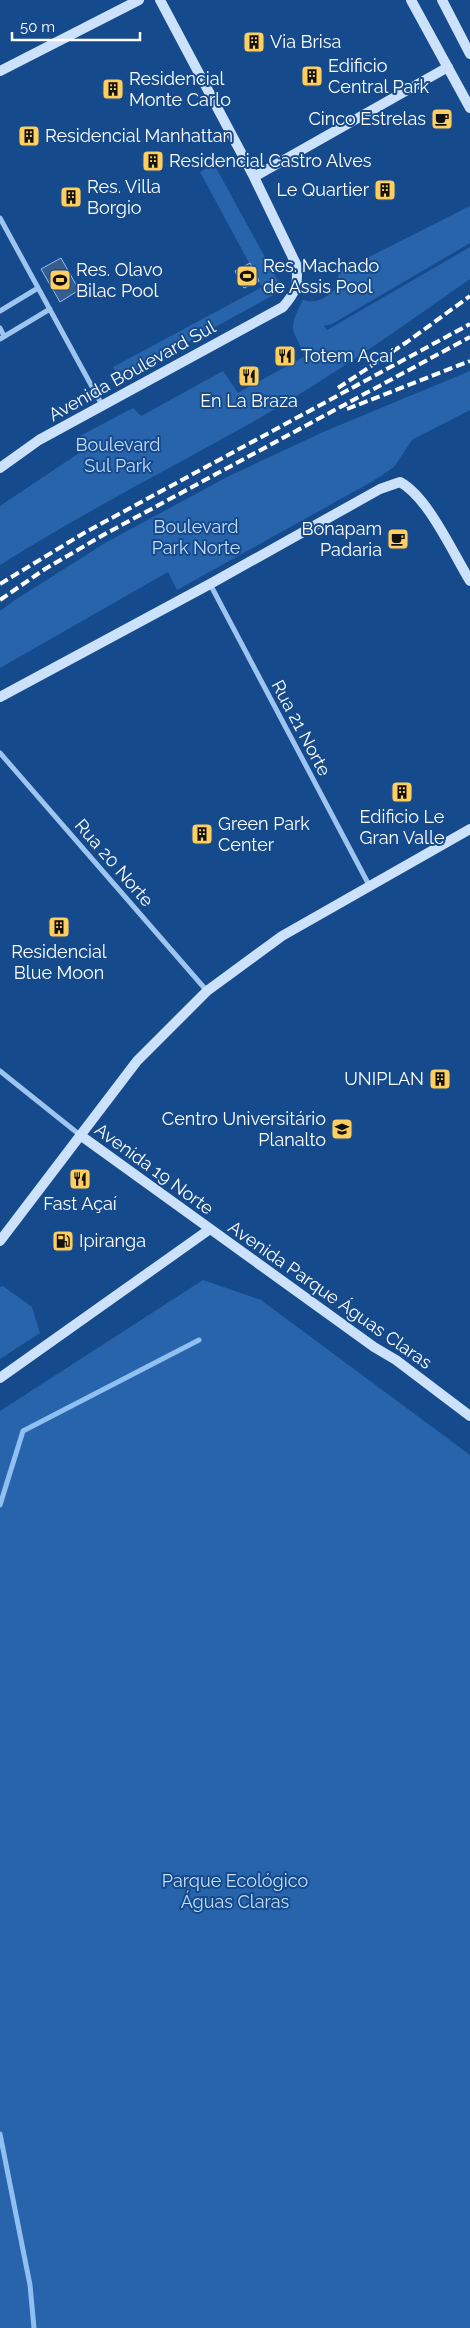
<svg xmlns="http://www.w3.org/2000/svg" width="470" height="2328" viewBox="0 0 470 2328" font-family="Raleway,sans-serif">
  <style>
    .green { fill: #2764ab }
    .water { fill: #365d8e; stroke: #90bff2 }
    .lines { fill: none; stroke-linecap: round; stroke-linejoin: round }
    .stream { stroke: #90bff2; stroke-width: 5 }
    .street { stroke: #9ec4f0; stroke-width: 5 }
    .secondary { stroke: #cce1fb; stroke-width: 10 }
    .rail { stroke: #fff; stroke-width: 4; stroke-dasharray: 9 4; stroke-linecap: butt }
    .labels { text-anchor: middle; stroke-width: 4; stroke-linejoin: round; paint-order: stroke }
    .poi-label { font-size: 18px; fill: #fff; stroke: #154a8c; text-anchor: start }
    .street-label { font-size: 18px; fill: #fff; stroke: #154a8c }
    .park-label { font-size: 18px; fill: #c5defb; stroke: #154a8c }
  </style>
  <rect width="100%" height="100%" fill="#154a8c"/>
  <path class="green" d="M 214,164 L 283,290 L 119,379 L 113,367 L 262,287 L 200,172 Z
    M 470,206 L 470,243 L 332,324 L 324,326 L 327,330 L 470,247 L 470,279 C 399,329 327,380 251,423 C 167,470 81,514 0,565 L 0,506 L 82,451 L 76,438 L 133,408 L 141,416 L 223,371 L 238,393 L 305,356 C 292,327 287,331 303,300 C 318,304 324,298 336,289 L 339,272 Z
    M 470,371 L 470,410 L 412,440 L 394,467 L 373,481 L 177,590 L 168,572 L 0,668 L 0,611 L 15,600 L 105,543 L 227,477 L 323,432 Z
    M 203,1280 L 261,1300 L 470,1455 L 470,2328 L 0,2328 L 0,1411 Z
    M 3,1286 L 32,1307 L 40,1333 L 0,1359 L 0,1287 Z"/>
  <path class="water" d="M 61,258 L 79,290 L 60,302 L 41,269 Z
    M 250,263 L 259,281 L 244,288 L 235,271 Z"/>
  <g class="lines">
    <path class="stream" d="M 0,1505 L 23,1431 L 199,1340
      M 0,2134 L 30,2285 L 34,2328"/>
    <path class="street" d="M 0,218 L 102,405
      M 0,311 L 38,288
      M 0,328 L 4,336
      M 0,339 L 50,309
      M 210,584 L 369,885
      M 0,753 L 207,991
      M 0,1071 L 80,1135"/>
    <path class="secondary" d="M 411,0 L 470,108
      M 442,0 L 470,54
      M 0,71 L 139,0
      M 254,177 L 448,67
      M 0,468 L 39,440 L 283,307 C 296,292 299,284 296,264 L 254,177 L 160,0
      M 0,697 L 210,584 L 380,489 L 400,482 C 428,497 453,553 470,581
      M 80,1135 L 374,1347 L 396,1360 L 470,1416
      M 0,1241 L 137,1061 L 207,991 L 282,936 L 470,829
      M 0,1378 L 210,1229"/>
    <path class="rail" d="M 338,388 L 407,342 L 470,296
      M 347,409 L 470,361
      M 0,584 L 84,533 L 470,324
      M 0,600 L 45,569 L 105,534 L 470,337"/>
  </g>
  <defs>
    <g id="building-square" transform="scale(1.125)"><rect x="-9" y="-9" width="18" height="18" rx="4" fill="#ffce5d" stroke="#154a8c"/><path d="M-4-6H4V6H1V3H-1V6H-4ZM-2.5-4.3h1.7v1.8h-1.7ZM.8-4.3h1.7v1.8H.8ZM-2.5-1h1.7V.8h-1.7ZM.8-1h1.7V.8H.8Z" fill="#111"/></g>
    <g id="cafe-square" transform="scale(1.125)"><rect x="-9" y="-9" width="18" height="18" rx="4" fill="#ffce5d" stroke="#154a8c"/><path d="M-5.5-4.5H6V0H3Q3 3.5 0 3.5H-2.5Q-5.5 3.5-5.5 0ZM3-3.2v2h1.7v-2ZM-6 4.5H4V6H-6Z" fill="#111"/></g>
    <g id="stadium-square" transform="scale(1.125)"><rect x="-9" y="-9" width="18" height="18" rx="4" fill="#ffce5d" stroke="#154a8c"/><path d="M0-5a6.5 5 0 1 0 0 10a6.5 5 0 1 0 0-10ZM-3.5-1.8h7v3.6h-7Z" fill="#111"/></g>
    <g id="restaurant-square" transform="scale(1.125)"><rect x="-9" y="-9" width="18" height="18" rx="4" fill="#ffce5d" stroke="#154a8c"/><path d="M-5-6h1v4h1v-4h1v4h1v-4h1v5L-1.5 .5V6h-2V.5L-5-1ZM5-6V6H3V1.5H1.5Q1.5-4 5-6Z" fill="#111"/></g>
    <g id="university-square" transform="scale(1.125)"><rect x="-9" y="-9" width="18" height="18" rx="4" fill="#ffce5d" stroke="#154a8c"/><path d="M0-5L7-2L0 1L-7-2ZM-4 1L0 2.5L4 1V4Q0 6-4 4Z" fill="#111"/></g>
    <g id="fuel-square" transform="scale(1.125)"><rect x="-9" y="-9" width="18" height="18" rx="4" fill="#ffce5d" stroke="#154a8c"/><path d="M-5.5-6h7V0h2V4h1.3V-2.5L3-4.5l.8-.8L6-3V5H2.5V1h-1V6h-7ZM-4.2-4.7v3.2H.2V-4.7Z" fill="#111"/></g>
  </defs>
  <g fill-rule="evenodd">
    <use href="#building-square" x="254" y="42"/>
    <use href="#building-square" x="312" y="76"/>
    <use href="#building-square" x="113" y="89"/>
    <use href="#cafe-square" x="442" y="119"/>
    <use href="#building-square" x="29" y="136"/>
    <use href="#building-square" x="153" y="161"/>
    <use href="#building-square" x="385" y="190"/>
    <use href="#building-square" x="71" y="197"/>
    <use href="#stadium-square" x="247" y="276"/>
    <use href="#stadium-square" x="60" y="280"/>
    <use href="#restaurant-square" x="285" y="356"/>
    <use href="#restaurant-square" x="249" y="376"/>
    <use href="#cafe-square" x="398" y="539"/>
    <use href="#building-square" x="402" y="792"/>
    <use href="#building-square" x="202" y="834"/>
    <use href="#building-square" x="59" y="927"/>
    <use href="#building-square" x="440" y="1079"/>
    <use href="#university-square" x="342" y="1129"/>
    <use href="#restaurant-square" x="80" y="1179"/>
    <use href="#fuel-square" x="63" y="1241"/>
  </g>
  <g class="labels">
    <g class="poi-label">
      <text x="270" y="48">Via Brisa</text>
      <text x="328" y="72">Edificio<tspan x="328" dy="21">Central Park</tspan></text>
      <text x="129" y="85">Residencial<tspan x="129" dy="21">Monte Carlo</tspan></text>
      <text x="426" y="125" text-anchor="end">Cinco Estrelas</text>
      <text x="45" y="142">Residencial Manhattan</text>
      <text x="169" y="167">Residencial Castro Alves</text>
      <text x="87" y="193">Res. Villa<tspan x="87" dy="21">Borgio</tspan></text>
      <text x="369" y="196" text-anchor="end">Le Quartier</text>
      <text x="263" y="272">Res. Machado<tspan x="263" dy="21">de Assis Pool</tspan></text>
      <text x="76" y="276">Res. Olavo<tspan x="76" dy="21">Bilac Pool</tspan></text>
      <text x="301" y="362">Totem Açaí</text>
      <text x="249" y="407" text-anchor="middle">En La Braza</text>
      <text x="382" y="535" text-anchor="end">Bonapam<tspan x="382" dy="21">Padaria</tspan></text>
      <text x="402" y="823" text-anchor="middle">Edificio Le<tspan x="402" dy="21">Gran Valle</tspan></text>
      <text x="218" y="830">Green Park<tspan x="218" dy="21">Center</tspan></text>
      <text x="59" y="958" text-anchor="middle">Residencial<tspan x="59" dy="21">Blue Moon</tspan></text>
      <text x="424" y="1085" text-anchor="end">UNIPLAN</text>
      <text x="326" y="1125" text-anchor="end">Centro Universitário<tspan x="326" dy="21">Planalto</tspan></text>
      <text x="80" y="1210" text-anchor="middle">Fast Açaí</text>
      <text x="79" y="1247">Ipiranga</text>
    </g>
    <g class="street-label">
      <text transform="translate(132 371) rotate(-29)" y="6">Avenida Boulevard Sul</text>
      <text transform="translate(301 728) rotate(62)" y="6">Rua 21 Norte</text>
      <text transform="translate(114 863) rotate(49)" y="6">Rua 20 Norte</text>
      <text transform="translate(154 1169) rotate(36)" y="6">Avenida 19 Norte</text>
      <text transform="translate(330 1295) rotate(35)" y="6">Avenida Parque Águas Claras</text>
    </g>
    <g class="park-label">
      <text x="118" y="451">Boulevard<tspan x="118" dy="21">Sul Park</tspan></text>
      <text x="196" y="533">Boulevard<tspan x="196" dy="21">Park Norte</tspan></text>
      <text x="235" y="1887">Parque Ecológico<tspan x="235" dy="21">Águas Claras</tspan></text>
    </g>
  </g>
  <path d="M12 32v8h128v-8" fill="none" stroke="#ffffff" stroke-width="2.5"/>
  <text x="20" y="32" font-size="15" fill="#ffffff" stroke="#154a8c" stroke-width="4" paint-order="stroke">50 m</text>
</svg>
